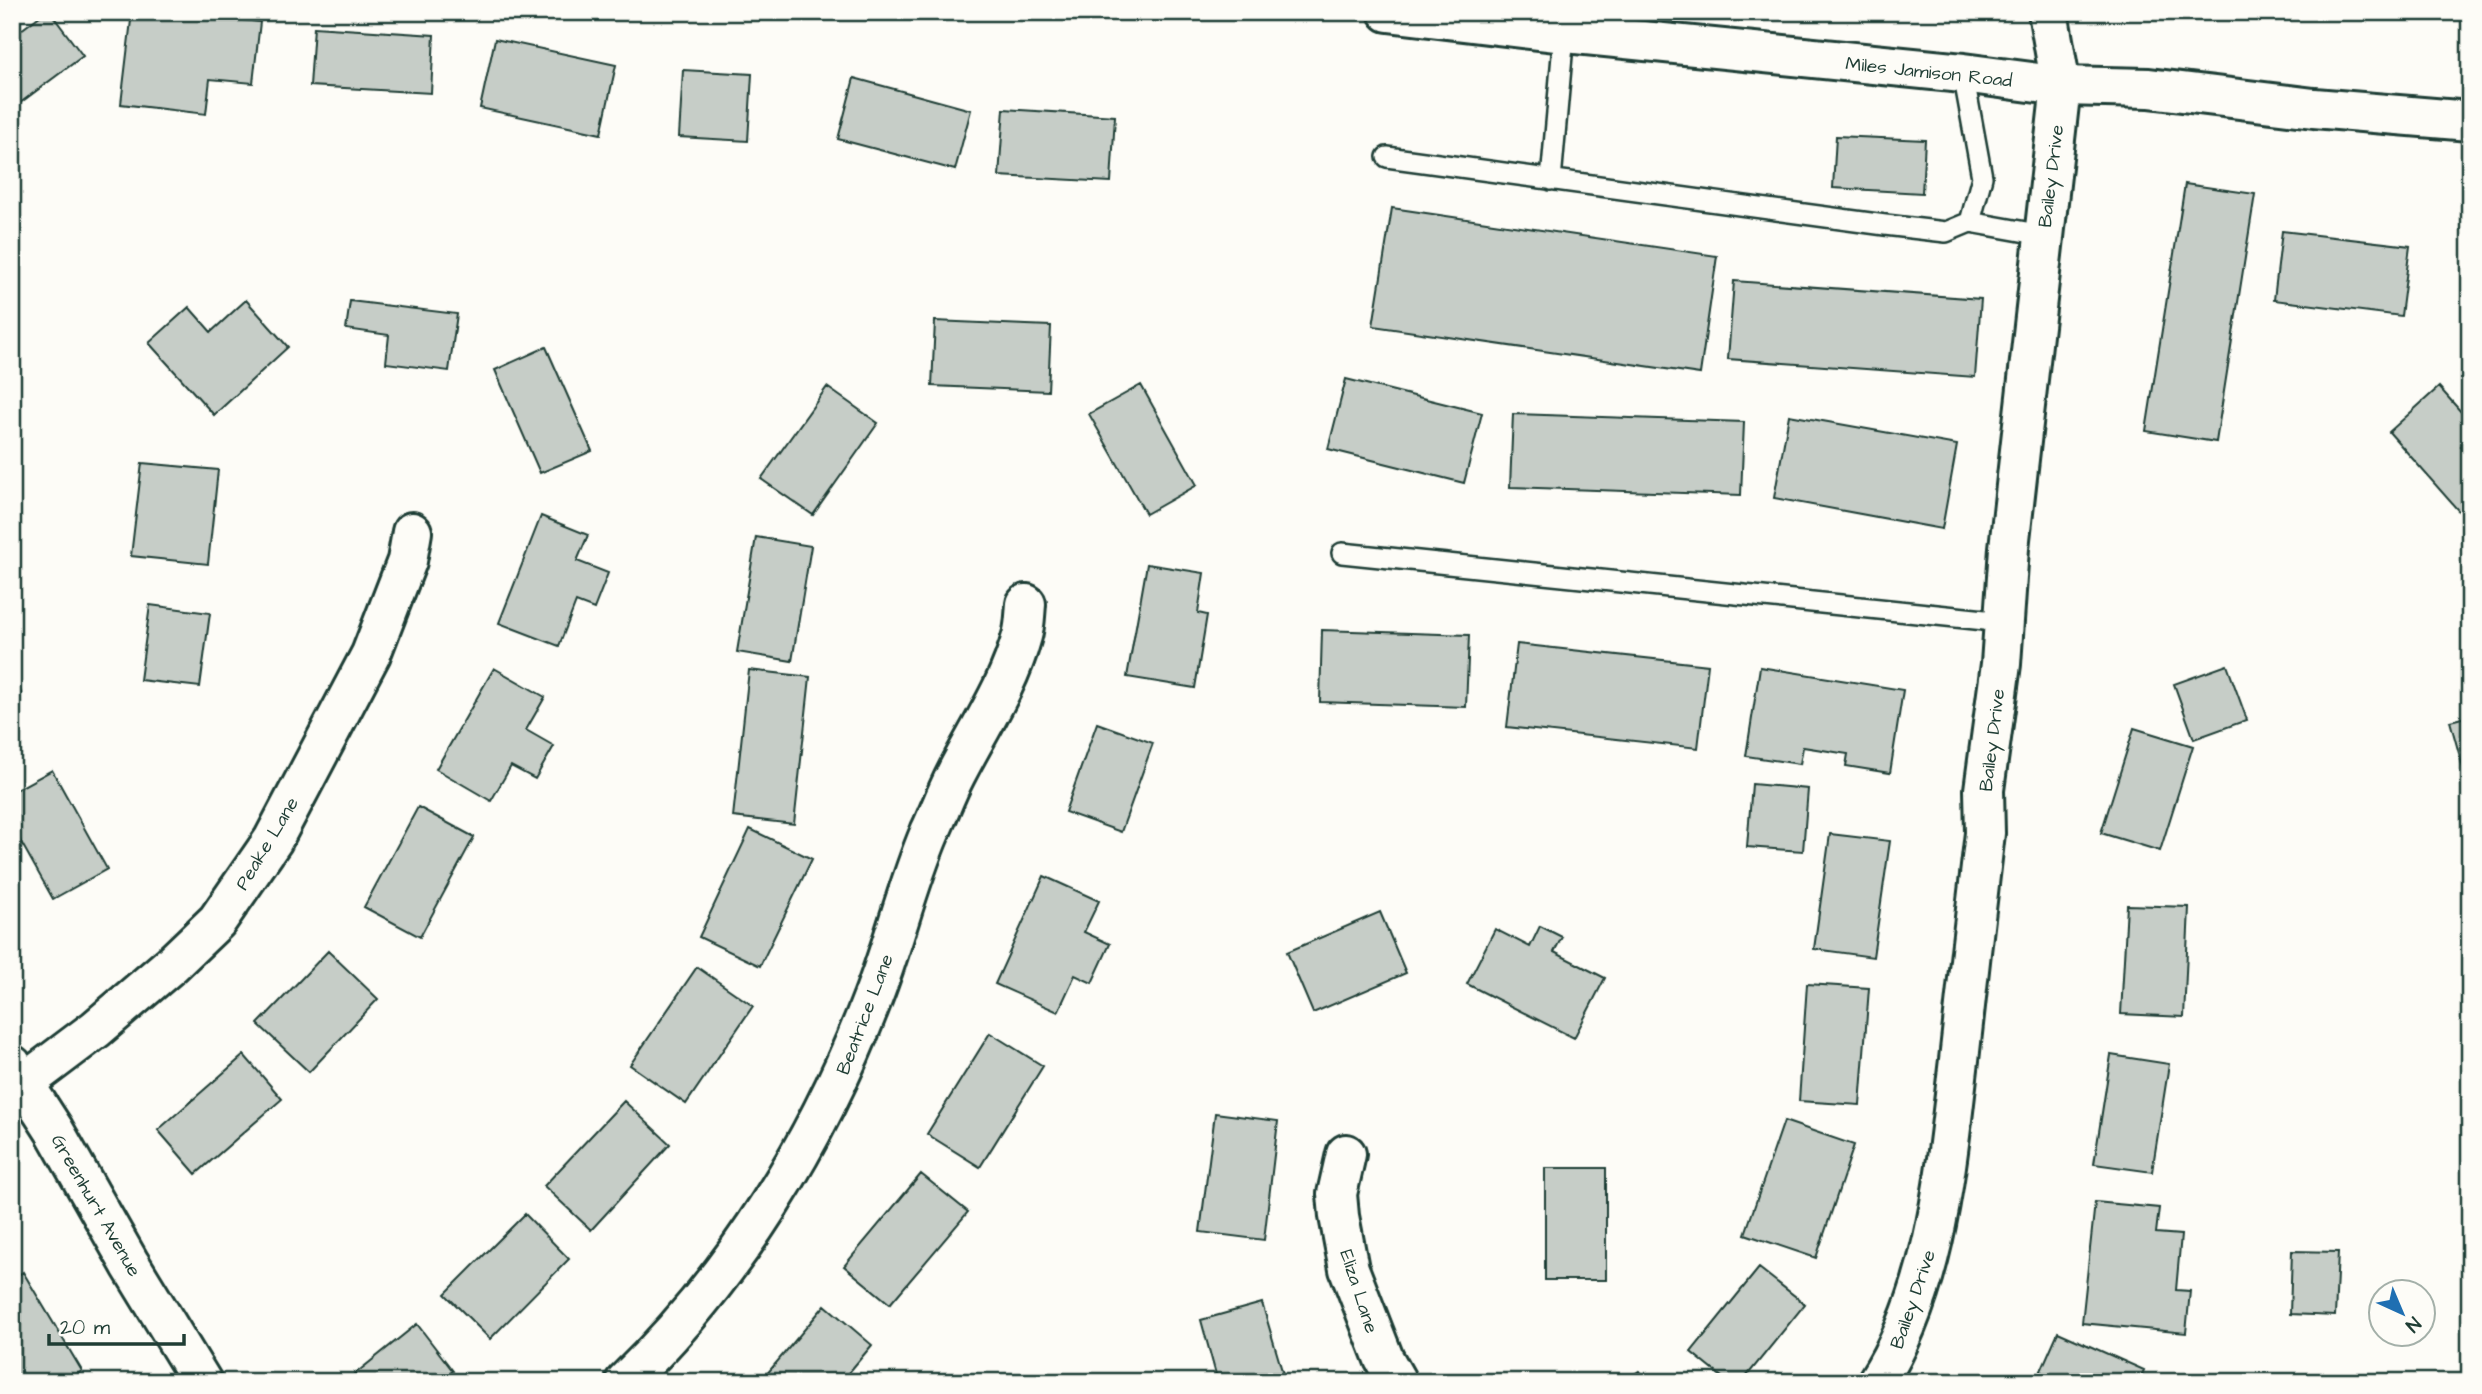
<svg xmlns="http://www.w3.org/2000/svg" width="2482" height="1394" viewBox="0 0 2482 1394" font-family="'Architects Daughter',sans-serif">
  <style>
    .building { fill: #c6cdc7; stroke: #1f3d34; stroke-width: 2 }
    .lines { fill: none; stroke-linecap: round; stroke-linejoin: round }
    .service-casing { stroke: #1f3d34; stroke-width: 24 }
    .minor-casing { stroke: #1f3d34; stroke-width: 44 }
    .secondary-casing { stroke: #1f3d34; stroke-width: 44 }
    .service { stroke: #fdfcf7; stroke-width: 19 }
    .minor { stroke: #fdfcf7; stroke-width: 38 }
    .secondary { stroke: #fdfcf7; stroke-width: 38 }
    .labels { text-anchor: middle; stroke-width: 5; stroke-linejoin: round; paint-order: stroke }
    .street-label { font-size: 19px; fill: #1f3d34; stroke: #fdfcf7 }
  </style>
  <rect width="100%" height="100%" fill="#fdfcf7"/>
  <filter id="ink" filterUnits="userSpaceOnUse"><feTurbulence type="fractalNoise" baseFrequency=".0143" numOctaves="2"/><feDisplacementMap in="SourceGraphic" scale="14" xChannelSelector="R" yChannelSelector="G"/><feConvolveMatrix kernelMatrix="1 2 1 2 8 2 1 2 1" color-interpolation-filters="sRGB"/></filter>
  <g filter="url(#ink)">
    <path class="building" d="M 45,12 L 50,12 L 83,56 L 12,109 L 12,37 Z
      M 132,12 L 169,12 L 260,22 L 253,83 L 210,79 L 206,114 L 121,104 Z
      M 314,27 L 434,35 L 431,93 L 310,86 Z
      M 495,39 L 616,65 L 601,134 L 480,108 Z
      M 683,70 L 752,74 L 748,141 L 679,137 Z
      M 854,78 L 971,110 L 955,170 L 838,139 Z
      M 1004,109 L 1115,116 L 1111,182 L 999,176 Z
      M 1836,136 L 1925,140 L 1922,193 L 1833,188 Z
      M 2185,184 L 2255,194 L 2216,442 L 2146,431 Z
      M 1392,208 L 1717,256 L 1700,374 L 1373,326 Z
      M 2282,231 L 2410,246 L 2401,316 L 2274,300 Z
      M 1734,281 L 1981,299 L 1975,377 L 1728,359 Z
      M 246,300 L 288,347 L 214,415 L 149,343 L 189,307 L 211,332 Z
      M 350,301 L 457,314 L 449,371 L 386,363 L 389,335 L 346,329 Z
      M 935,321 L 1051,326 L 1048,391 L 932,386 Z
      M 546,347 L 592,451 L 540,473 L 495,370 Z
      M 1346,379 L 1482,413 L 1464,483 L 1328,449 Z
      M 1141,385 L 1197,485 L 1146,514 L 1089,414 Z
      M 827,387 L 878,423 L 813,515 L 761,479 Z
      M 2439,387 L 2470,422 L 2470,438 L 2461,446 L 2470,456 L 2470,511 L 2463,516 L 2389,432 Z
      M 1513,414 L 1744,422 L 1741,495 L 1510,487 Z
      M 1789,415 L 1957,445 L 1942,529 L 1774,498 Z
      M 142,463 L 218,470 L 208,564 L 131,556 Z
      M 541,516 L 588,535 L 577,561 L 608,573 L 594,609 L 576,602 L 559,646 L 499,623 Z
      M 756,537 L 811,546 L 792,661 L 737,652 Z
      M 1147,564 L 1204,573 L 1198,613 L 1207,615 L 1195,688 L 1127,677 Z
      M 150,605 L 210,613 L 200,687 L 140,680 Z
      M 1322,630 L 1469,635 L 1466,707 L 1320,702 Z
      M 1517,644 L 1708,665 L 1698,748 L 1507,727 Z
      M 12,665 L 21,693 L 12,696 Z
      M 2227,665 L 2247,720 L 2194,739 L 2174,684 Z
      M 1760,667 L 1903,690 L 1890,773 L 1846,766 L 1848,754 L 1803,747 L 1800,764 L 1746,756 Z
      M 494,668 L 545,697 L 526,730 L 554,746 L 535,779 L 511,766 L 491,801 L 436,769 Z
      M 749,670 L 810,677 L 794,824 L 733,817 Z
      M 2470,716 L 2470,793 L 2450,721 Z
      M 1097,723 L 1153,743 L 1121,832 L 1065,812 Z
      M 2134,728 L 2193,746 L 2160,851 L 2101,833 Z
      M 52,770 L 107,869 L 53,899 L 12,826 L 12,792 Z
      M 1752,784 L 1808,789 L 1803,851 L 1747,847 Z
      M 418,807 L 474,837 L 420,937 L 364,907 Z
      M 750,829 L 812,859 L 760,966 L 699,937 Z
      M 1830,834 L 1890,841 L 1873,957 L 1814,949 Z
      M 1044,876 L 1099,901 L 1084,932 L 1110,944 L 1092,983 L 1075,975 L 1058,1012 L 995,984 Z
      M 2127,905 L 2189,907 L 2184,1017 L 2121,1014 Z
      M 1380,912 L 1406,973 L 1313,1013 L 1287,952 Z
      M 1540,926 L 1562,937 L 1554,952 L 1605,978 L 1574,1038 L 1467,984 L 1495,929 L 1530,947 Z
      M 328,951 L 378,999 L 309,1072 L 258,1024 Z
      M 697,967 L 753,1006 L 686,1104 L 630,1065 Z
      M 1807,984 L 1869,988 L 1860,1105 L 1799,1101 Z
      M 990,1033 L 1043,1066 L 980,1167 L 927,1134 Z
      M 244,1055 L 282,1099 L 196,1174 L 158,1130 Z
      M 2111,1055 L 2169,1064 L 2152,1172 L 2094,1164 Z
      M 624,1101 L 670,1144 L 591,1230 L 544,1186 Z
      M 1215,1113 L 1278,1121 L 1264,1240 L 1200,1232 Z
      M 1784,1121 L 1854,1145 L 1816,1258 L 1745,1234 Z
      M 1545,1168 L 1606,1168 L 1606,1280 L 1545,1280 Z
      M 921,1174 L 968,1212 L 890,1304 L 844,1266 Z
      M 2095,1202 L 2159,1208 L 2156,1233 L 2181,1235 L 2176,1290 L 2190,1291 L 2186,1333 L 2082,1323 Z
      M 525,1214 L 569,1259 L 490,1339 L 445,1294 Z
      M 2292,1251 L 2338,1252 L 2335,1316 L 2290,1314 Z
      M 1759,1268 L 1805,1304 L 1742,1382 L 1728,1382 L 1691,1352 Z
      M 23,1272 L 82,1371 L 64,1382 L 20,1382 L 17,1376 L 12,1379 L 12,1279 Z
      M 1262,1303 L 1283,1374 L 1255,1382 L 1218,1382 L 1201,1320 Z
      M 825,1305 L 872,1345 L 846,1376 L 853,1382 L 760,1382 Z
      M 417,1324 L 453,1371 L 439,1382 L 345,1382 Z
      M 2058,1332 L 2144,1370 L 2139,1382 L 2036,1382 Z
      M 1639,1371 L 1646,1382 L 1623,1382 Z"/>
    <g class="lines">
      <g class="service-casing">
        <path id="service" d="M 1387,157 L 1885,225 L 1946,232 L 1970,222 L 1982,177 L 1963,73
          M 1551,180 L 1564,33
          M 1970,222 L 2043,235
          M 1342,553 L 2004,622"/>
      </g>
      <g class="minor-casing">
        <path id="minor" d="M 12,1065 L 54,1130 L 130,1264 L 202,1382
          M 23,1084 L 96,1029 L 172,964 L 217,921 L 273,840 L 371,654 L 407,561 L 412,532
          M 1346,1154 L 1337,1194 L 1339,1216 L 1349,1269 L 1384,1359 L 1397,1382
          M 625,1382 C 736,1275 818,1141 873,997 C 894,943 907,886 930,832 C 939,813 946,793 956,774 C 979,729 1009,685 1022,636 C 1025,626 1025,614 1026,604
          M 1877,1382 C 1937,1288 1946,1168 1959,1060 C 1967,984 1976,909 1985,833 L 1984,790 L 2001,664 L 2009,548 L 2061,86 L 2048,12"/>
      </g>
      <g class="secondary-casing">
        <path id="secondary" d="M 1388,12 L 1564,33 L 1963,73 L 2061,86 L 2149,88 L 2314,108 L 2470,121"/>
      </g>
      <use href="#service" class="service"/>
      <use href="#minor" class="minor"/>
      <use href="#secondary" class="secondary"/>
    </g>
  </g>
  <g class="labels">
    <g class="street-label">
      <text transform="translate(1929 71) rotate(6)" y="7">Miles Jamison Road</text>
      <text transform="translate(2050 176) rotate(-83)" y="7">Bailey Drive</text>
      <text transform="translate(1991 740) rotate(-83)" y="7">Bailey Drive</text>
      <text transform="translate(266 843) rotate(-59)" y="7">Peake Lane</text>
      <text transform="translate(864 1014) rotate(-69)" y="7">Beatrice Lane</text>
      <text transform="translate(97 1205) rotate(60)" y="7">Greenhurt Avenue</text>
      <text transform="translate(1360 1291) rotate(72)" y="7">Eliza Lane</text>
      <text transform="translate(1912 1299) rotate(-71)" y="7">Bailey Drive</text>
    </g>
  </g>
  <rect width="2482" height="1394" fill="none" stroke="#fdfcf7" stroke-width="42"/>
  <rect x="21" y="21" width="2440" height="1352" fill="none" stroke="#1f3d34" stroke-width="2.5" filter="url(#ink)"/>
  <g transform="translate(2402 1313) rotate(136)"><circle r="33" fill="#fdfcf7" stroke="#a4b0a9" stroke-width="2"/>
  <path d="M0-5L12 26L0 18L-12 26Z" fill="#1f6fb2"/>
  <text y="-10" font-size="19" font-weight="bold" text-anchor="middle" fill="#1f3d34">N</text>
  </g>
  <path d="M49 1334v10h135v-10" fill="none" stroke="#1f3d34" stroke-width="3.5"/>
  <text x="60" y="1334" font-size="21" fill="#1f3d34" stroke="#fdfcf7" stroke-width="5" paint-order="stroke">20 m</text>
</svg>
